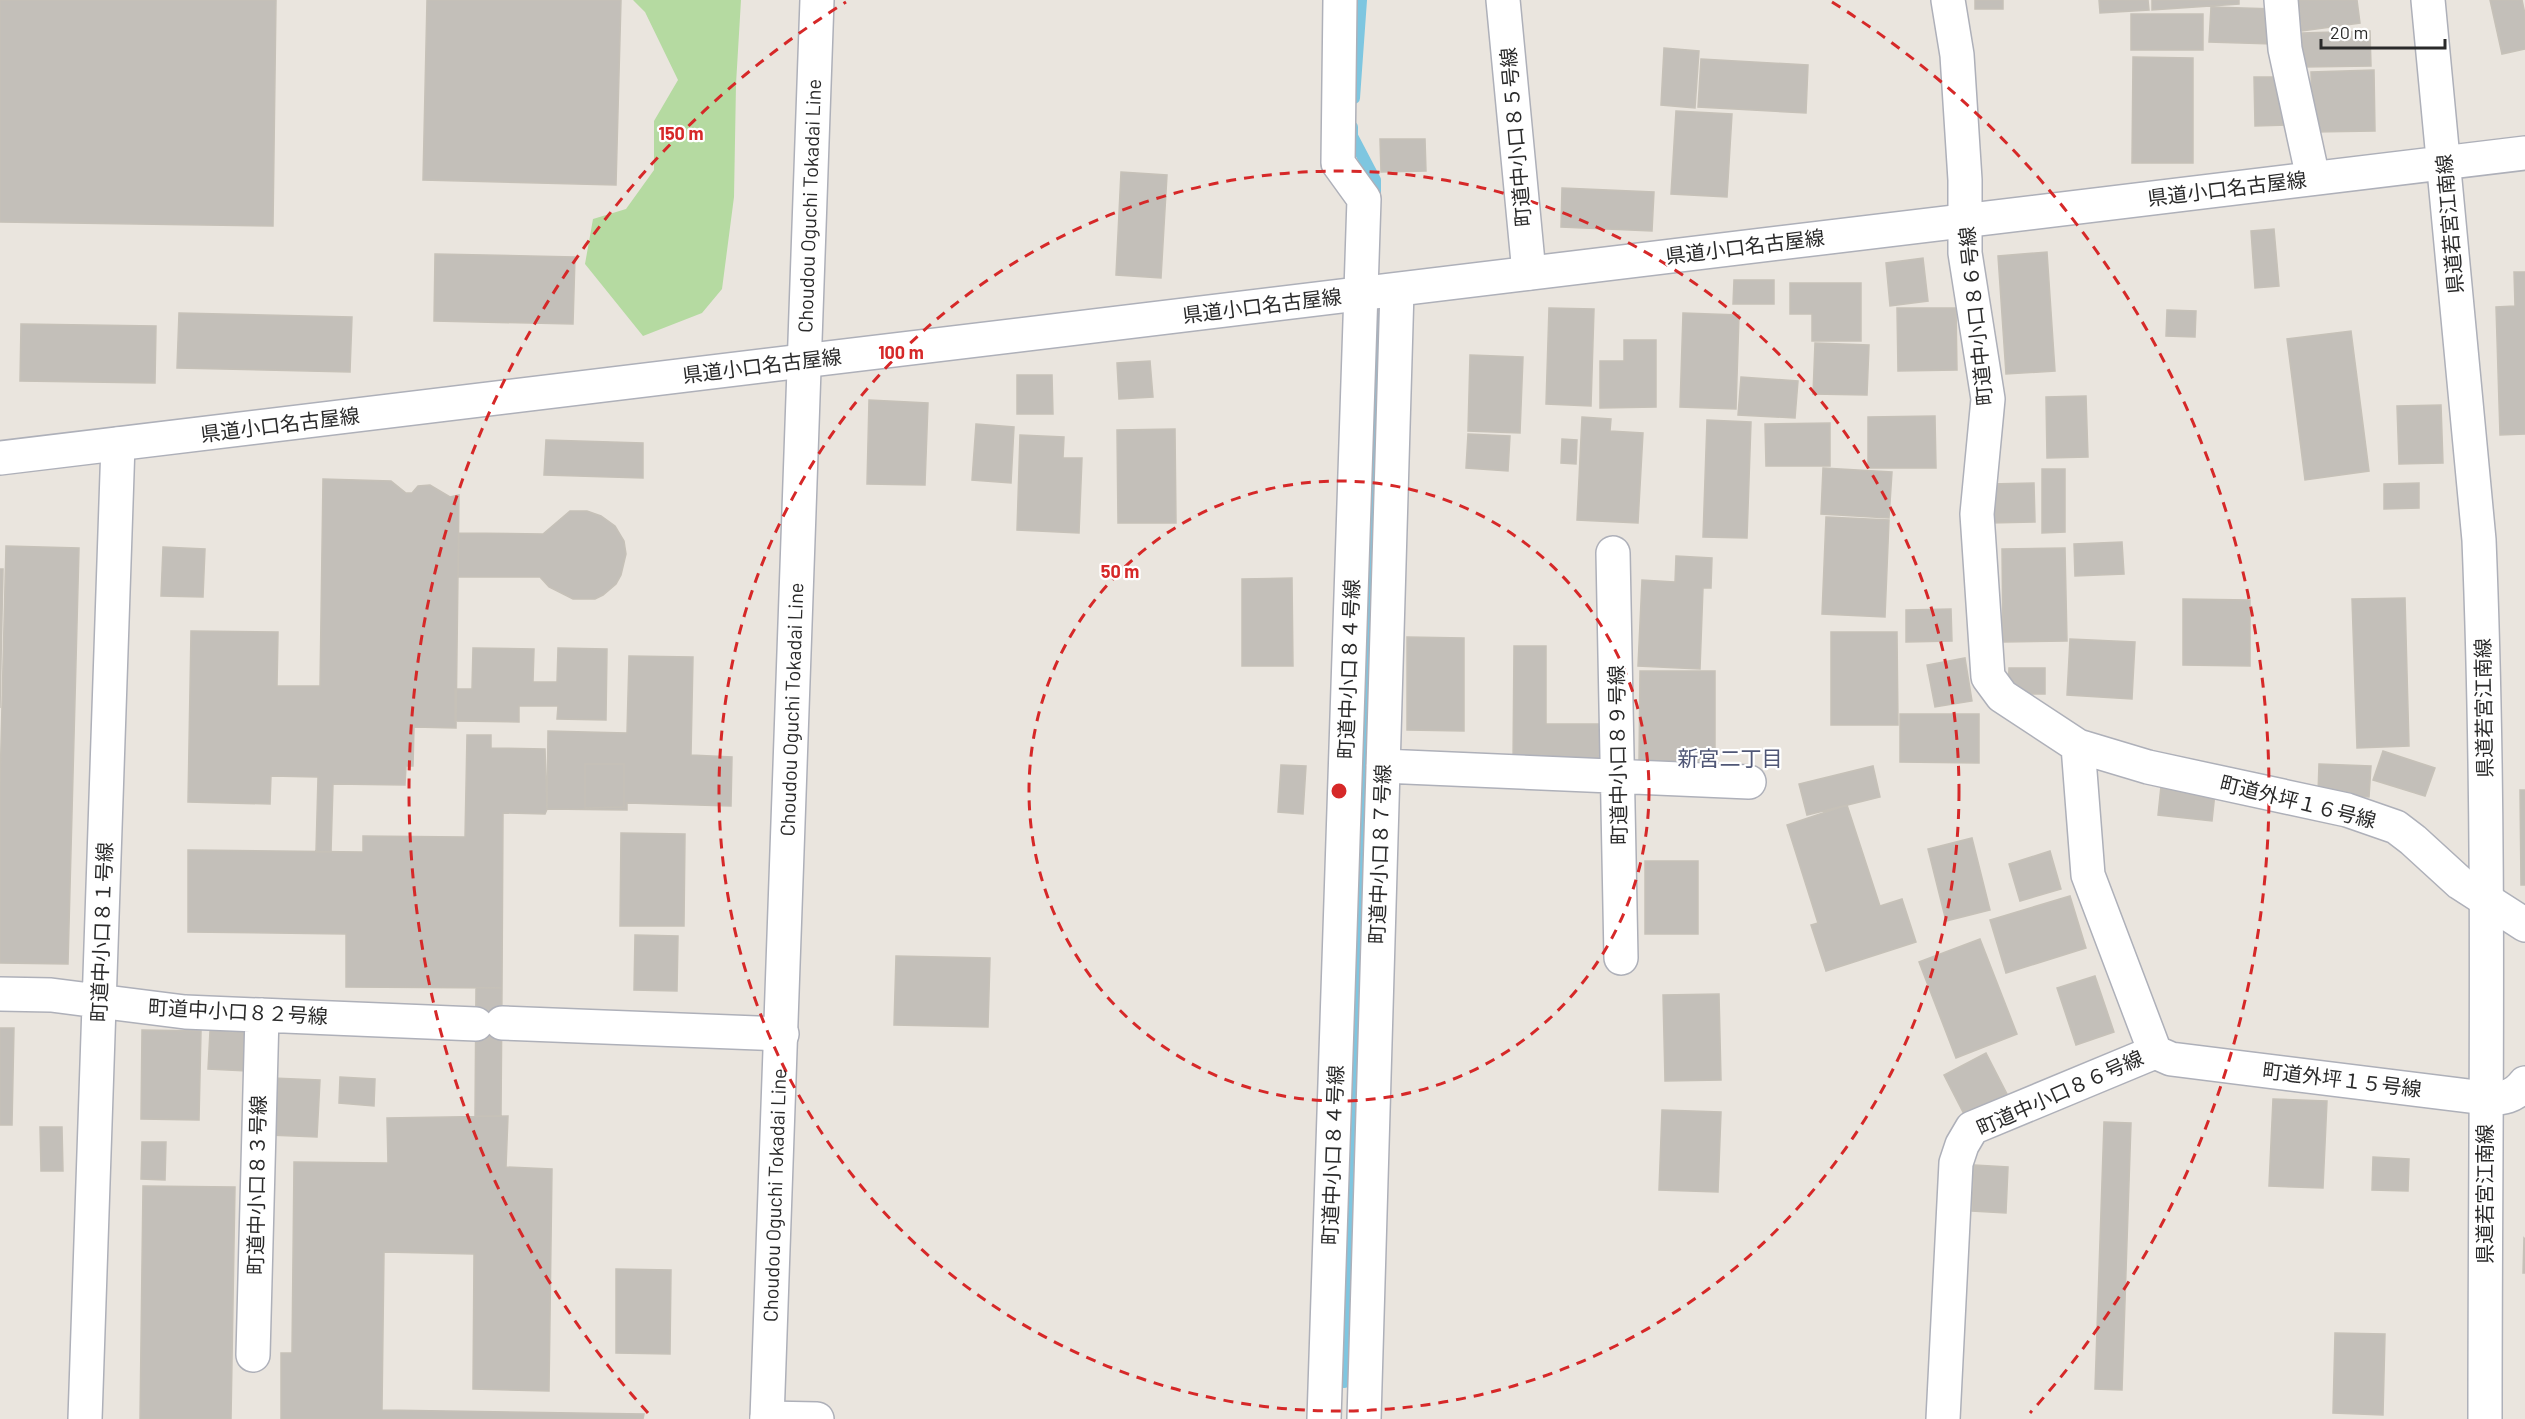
<svg xmlns="http://www.w3.org/2000/svg" width="2525" height="1419" viewBox="0 0 2525 1419" font-family="Barlow,'Noto Sans JP',sans-serif">
  <style>
    .green { fill: #b5daa1 }
    .lines { fill: none; stroke-linecap: round; stroke-linejoin: round }
    .stream { stroke: #7ec6e0; stroke-width: 12 }
    .building { fill: #c3bfb9; stroke: #c6c1b8; stroke-width: 1.5 }
    .minor-casing { stroke: #aeb0b9; stroke-width: 36 }
    .tertiary-casing { stroke: #aeb0b9; stroke-width: 36 }
    .secondary-casing { stroke: #aeb0b9; stroke-width: 36 }
    .minor { stroke: #fff; stroke-width: 33 }
    .tertiary { stroke: #fff; stroke-width: 33 }
    .secondary { stroke: #fff; stroke-width: 33 }
    .ring { fill: none; stroke: #d62828; stroke-width: 3; stroke-dasharray: 10 8 }
    .labels { text-anchor: middle; stroke-width: 4.5; stroke-linejoin: round; paint-order: stroke }
    .street-label { font-size: 20px; fill: #2a2a2a; stroke: #fff }
    .neighbourhood-label { font-size: 21px; fill: #505776; stroke: #fff }
    .centre { fill: #d62828; stroke: #fff; stroke-width: 3 }
    .ring-label { font-size: 18px; text-anchor: middle; font-weight: bold; fill: #d62828; stroke: #fff; stroke-width: 4.5; stroke-linejoin: round; paint-order: stroke }
  </style>
  <rect width="100%" height="100%" fill="#eae5de"/>
  <path class="green" d="M 633,0 L 741,0 L 736,84 L 734,197 L 722,289 L 702,313 L 643,336 L 585,264 L 593,219 L 626,209 L 654,170 L 654,121 L 678,80 L 645,12 Z"/>
  <g class="lines">
    <path class="stream" d="M 1354,98 L 1361,0
      M 1352,127 L 1352,136 L 1375,180 L 1375,203
      M 1344,1382 L 1363,851 L 1378,319"/>
  </g>
  <path class="building" d="M 0,0 L 276,0 L 273,226 L 0,222 Z
    M 427,0 L 621,0 L 616,185 L 423,180 Z
    M 1975,0 L 2003,0 L 2003,9 L 1975,9 Z
    M 2099,0 L 2148,0 L 2149,10 L 2100,13 Z
    M 2152,0 L 2239,0 L 2239,4 L 2152,10 Z
    M 2298,0 L 2357,0 L 2360,23 L 2302,31 Z
    M 2490,0 L 2522,0 L 2525,14 L 2525,49 L 2502,54 Z
    M 2211,7 L 2275,9 L 2273,44 L 2209,42 Z
    M 2131,14 L 2203,14 L 2203,50 L 2131,50 Z
    M 2370,31 L 2371,66 L 2303,67 L 2302,33 Z
    M 1664,48 L 1699,51 L 1695,108 L 1661,105 Z
    M 2133,57 L 2193,58 L 2193,163 L 2132,163 Z
    M 1701,59 L 1808,65 L 1806,113 L 1698,107 Z
    M 2374,70 L 2375,131 L 2313,132 L 2311,72 Z
    M 2254,77 L 2289,77 L 2290,125 L 2255,126 Z
    M 1676,111 L 1732,114 L 1727,197 L 1671,194 Z
    M 1380,139 L 1425,139 L 1426,171 L 1381,172 Z
    M 1121,172 L 1167,175 L 1161,278 L 1116,275 Z
    M 1562,188 L 1654,192 L 1652,231 L 1561,227 Z
    M 2274,229 L 2279,286 L 2255,288 L 2251,231 Z
    M 2047,252 L 2055,371 L 2006,374 L 1998,256 Z
    M 435,254 L 575,257 L 573,324 L 434,321 Z
    M 1923,258 L 1928,301 L 1890,306 L 1886,263 Z
    M 2514,272 L 2525,272 L 2525,434 L 2500,435 L 2496,307 L 2515,306 Z
    M 1734,280 L 1774,280 L 1774,304 L 1733,304 Z
    M 1790,283 L 1861,283 L 1861,341 L 1812,341 L 1812,314 L 1790,314 Z
    M 1549,308 L 1594,309 L 1591,406 L 1546,404 Z
    M 1897,308 L 1956,308 L 1957,370 L 1898,371 Z
    M 2167,310 L 2196,311 L 2195,337 L 2166,336 Z
    M 179,313 L 352,317 L 350,372 L 177,368 Z
    M 1683,313 L 1739,315 L 1736,409 L 1680,407 Z
    M 21,324 L 156,326 L 155,383 L 20,381 Z
    M 2351,331 L 2369,471 L 2305,480 L 2287,339 Z
    M 1624,340 L 1656,340 L 1656,407 L 1600,408 L 1600,361 L 1624,361 Z
    M 1815,343 L 1869,345 L 1867,395 L 1813,394 Z
    M 1470,355 L 1523,357 L 1520,433 L 1468,431 Z
    M 1150,361 L 1153,397 L 1119,399 L 1117,363 Z
    M 1017,375 L 1052,375 L 1053,414 L 1017,414 Z
    M 1741,377 L 1798,381 L 1795,418 L 1738,415 Z
    M 2086,396 L 2088,457 L 2047,458 L 2046,397 Z
    M 869,400 L 928,403 L 925,485 L 867,484 Z
    M 2441,405 L 2443,463 L 2399,464 L 2397,406 Z
    M 1935,416 L 1936,468 L 1868,468 L 1868,417 Z
    M 1582,417 L 1611,419 L 1610,431 L 1643,433 L 1638,523 L 1577,520 Z
    M 1707,420 L 1751,422 L 1747,538 L 1703,537 Z
    M 1830,423 L 1830,466 L 1766,466 L 1765,424 Z
    M 976,424 L 1014,427 L 1011,483 L 972,480 Z
    M 1175,429 L 1176,523 L 1118,523 L 1117,430 Z
    M 1468,434 L 1510,436 L 1508,471 L 1466,468 Z
    M 1020,435 L 1064,437 L 1063,458 L 1082,458 L 1079,533 L 1017,530 Z
    M 1562,439 L 1577,440 L 1576,464 L 1561,463 Z
    M 546,440 L 643,443 L 643,478 L 544,475 Z
    M 1823,468 L 1892,472 L 1889,518 L 1821,514 Z
    M 2042,469 L 2065,469 L 2065,532 L 2042,533 Z
    M 323,479 L 391,481 L 406,493 L 412,493 L 418,486 L 430,485 L 450,497 L 459,495 L 456,728 L 414,727 L 413,766 L 406,766 L 405,785 L 333,784 L 331,852 L 316,852 L 318,777 L 271,776 L 270,804 L 188,802 L 191,631 L 278,632 L 277,686 L 320,686 Z
    M 2034,483 L 2035,522 L 1990,523 L 1990,484 Z
    M 2419,483 L 2419,508 L 2384,509 L 2384,484 Z
    M 570,511 L 587,511 L 601,516 L 615,526 L 624,541 L 626,554 L 621,575 L 616,584 L 603,595 L 595,599 L 573,599 L 549,587 L 540,577 L 458,577 L 459,533 L 543,534 Z
    M 1826,517 L 1889,520 L 1885,617 L 1822,614 Z
    M 2122,542 L 2124,574 L 2075,576 L 2074,544 Z
    M 6,546 L 79,548 L 68,964 L 0,963 L 0,785 Z
    M 163,547 L 205,549 L 203,597 L 161,596 Z
    M 2065,548 L 2067,641 L 2003,642 L 2002,549 Z
    M 1676,556 L 1712,558 L 1711,588 L 1703,588 L 1700,669 L 1638,666 L 1642,580 L 1675,582 Z
    M 0,569 L 3,569 L 0,708 Z
    M 1292,578 L 1293,666 L 1242,666 L 1242,579 Z
    M 2405,598 L 2409,746 L 2357,748 L 2352,599 Z
    M 2183,599 L 2250,600 L 2250,666 L 2183,665 Z
    M 1951,609 L 1952,641 L 1906,642 L 1906,610 Z
    M 1831,632 L 1897,632 L 1898,725 L 1831,725 Z
    M 1407,637 L 1464,638 L 1464,731 L 1407,730 Z
    M 2070,639 L 2135,642 L 2132,699 L 2067,695 Z
    M 1514,646 L 1546,646 L 1546,724 L 1610,724 L 1610,766 L 1513,766 Z
    M 473,648 L 534,649 L 533,682 L 557,682 L 558,648 L 607,649 L 606,720 L 557,719 L 558,706 L 519,706 L 519,722 L 455,721 L 455,689 L 472,689 Z
    M 629,656 L 693,657 L 691,755 L 732,757 L 731,806 L 627,803 L 627,810 L 547,809 L 548,731 L 627,733 Z
    M 1965,658 L 1972,701 L 1935,707 L 1927,665 Z
    M 2009,668 L 2045,668 L 2045,694 L 2008,694 Z
    M 1640,671 L 1715,671 L 1715,762 L 1639,762 Z
    M 1900,714 L 1979,714 L 1979,763 L 1900,762 Z
    M 467,735 L 491,735 L 491,748 L 545,749 L 547,809 L 545,814 L 503,813 L 502,988 L 346,987 L 346,934 L 188,932 L 188,850 L 363,852 L 363,836 L 465,837 Z
    M 2383,751 L 2435,768 L 2425,796 L 2373,780 Z
    M 585,764 L 624,764 L 624,807 L 585,808 Z
    M 2319,764 L 2371,766 L 2369,797 L 2318,794 Z
    M 1281,765 L 1306,766 L 1303,814 L 1278,812 Z
    M 1873,766 L 1880,797 L 1807,815 L 1799,784 Z
    M 2161,786 L 2215,793 L 2212,821 L 2158,815 Z
    M 2520,790 L 2525,790 L 2525,885 L 2521,885 Z
    M 1847,805 L 1880,906 L 1902,899 L 1916,942 L 1826,971 L 1811,925 L 1818,923 L 1787,825 Z
    M 621,833 L 685,834 L 684,926 L 620,926 Z
    M 1972,838 L 1990,910 L 1946,921 L 1928,849 Z
    M 2050,851 L 2061,889 L 2020,901 L 2009,864 Z
    M 1645,861 L 1698,861 L 1698,934 L 1645,934 Z
    M 2070,896 L 2086,948 L 2006,973 L 1990,920 Z
    M 635,935 L 678,936 L 677,991 L 634,990 Z
    M 1980,939 L 2017,1034 L 1956,1058 L 1919,962 Z
    M 896,956 L 990,958 L 988,1027 L 894,1025 Z
    M 2095,976 L 2114,1032 L 2076,1045 L 2057,988 Z
    M 476,988 L 502,988 L 501,1116 L 475,1116 Z
    M 1719,994 L 1721,1080 L 1665,1081 L 1663,995 Z
    M 0,1028 L 14,1028 L 12,1125 L 0,1125 Z
    M 142,1030 L 201,1031 L 199,1120 L 141,1119 Z
    M 210,1031 L 249,1032 L 247,1071 L 208,1069 Z
    M 1986,1053 L 2007,1094 L 1965,1116 L 1944,1075 Z
    M 340,1077 L 375,1079 L 374,1106 L 339,1103 Z
    M 272,1078 L 320,1080 L 317,1137 L 269,1135 Z
    M 2273,1099 L 2327,1101 L 2323,1188 L 2269,1186 Z
    M 1662,1110 L 1721,1112 L 1718,1192 L 1659,1190 Z
    M 508,1116 L 506,1167 L 552,1169 L 549,1391 L 473,1389 L 474,1254 L 384,1252 L 382,1410 L 644,1414 L 643,1419 L 281,1419 L 281,1353 L 292,1353 L 294,1162 L 388,1163 L 387,1118 Z
    M 2104,1122 L 2131,1123 L 2122,1390 L 2095,1389 Z
    M 40,1127 L 62,1127 L 63,1171 L 41,1171 Z
    M 142,1142 L 166,1142 L 165,1180 L 141,1179 Z
    M 2373,1157 L 2409,1159 L 2408,1191 L 2372,1190 Z
    M 1974,1165 L 2008,1167 L 2006,1213 L 1972,1211 Z
    M 143,1186 L 235,1187 L 231,1419 L 140,1419 Z
    M 2524,1238 L 2525,1239 L 2525,1273 L 2523,1273 Z
    M 616,1269 L 671,1270 L 670,1354 L 616,1353 Z
    M 2335,1333 L 2385,1334 L 2383,1415 L 2333,1413 Z"/>
  <g class="lines">
    <g class="minor-casing">
      <path id="minor" d="M 1503,0 L 1529,273
        M 2281,0 L 2285,49 L 2313,178
        M 1613,553 L 1621,958
        M 2078,746 L 2148,767 L 2347,810 L 2396,827 L 2413,840 L 2460,883 L 2525,925
        M 1383,766 L 1749,782
        M 0,994 L 51,995 L 185,1012 L 476,1024
        M 502,1023 L 782,1034
        M 2155,1052 L 2171,1059 L 2485,1098 C 2503,1099 2514,1097 2525,1083
        M 253,1355 L 262,1015
        M 767,1418 L 817,1419
        M 85,1419 L 118,444
        M 1324,1419 L 1364,199 L 1338,163 L 1340,0
        M 1364,1419 L 1397,290
        M 1943,1419 L 1956,1163 L 1962,1145 L 1972,1128 L 2155,1052 L 2088,875 L 2078,746 L 2002,696 L 1988,677 L 1977,514 L 1988,399 L 1965,253 L 1965,180 L 1957,55 L 1948,0"/>
    </g>
    <g class="tertiary-casing">
      <g id="tertiary">
        <path id="s1" d="M 767,1419 L 817,0"/>
      </g>
    </g>
    <g class="secondary-casing">
      <path id="secondary" d="M 2428,0 L 2479,540 C 2491,833 2485,1126 2485,1419
        M 0,458 L 2525,153"/>
    </g>
    <use href="#minor" class="minor"/>
    <use href="#tertiary" class="tertiary"/>
    <use href="#secondary" class="secondary"/>
  </g>
  <g class="ring">
    <circle cx="1339" cy="791" r="310"/>
    <circle cx="1339" cy="791" r="620"/>
    <path d="M648 1413A930 930 0 0 1 846 2M1832 2A930 930 0 0 1 2030 1413"/>
  </g>
  <g class="labels">
    <g class="street-label">
      <text transform="translate(1516 137) rotate(-95)" y="7">町道中小口８５号線</text>
      <text transform="translate(2227 189) rotate(-7)" y="7">県道小口名古屋線</text>
      <text dy="7" stroke="none"><textPath href="#s1" startOffset="1214">Choudou Oguchi Tokadai Line</textPath></text>
      <text transform="translate(2450 224) rotate(-95)" y="7">県道若宮江南線</text>
      <text transform="translate(1745 247) rotate(-7)" y="7">県道小口名古屋線</text>
      <text transform="translate(1262 306) rotate(-7)" y="7">県道小口名古屋線</text>
      <text transform="translate(1976 316) rotate(-96)" y="7">町道中小口８６号線</text>
      <text transform="translate(762 366) rotate(-7)" y="7">県道小口名古屋線</text>
      <text transform="translate(280 425) rotate(-7)" y="7">県道小口名古屋線</text>
      <text transform="translate(1349 669) rotate(-88)" y="7">町道中小口８４号線</text>
      <text transform="translate(2484 708) rotate(-91)" y="7">県道若宮江南線</text>
      <text dy="7" stroke="none"><textPath href="#s1" startOffset="710">Choudou Oguchi Tokadai Line</textPath></text>
      <text transform="translate(1618 755) rotate(-91)" y="7">町道中小口８９号線</text>
      <text transform="translate(2298 802) rotate(14)" y="7">町道外坪１６号線</text>
      <text transform="translate(1380 854) rotate(-88)" y="7">町道中小口８７号線</text>
      <text transform="translate(102 932) rotate(-88)" y="7">町道中小口８１号線</text>
      <text transform="translate(238 1012) rotate(3)" y="7">町道中小口８２号線</text>
      <text transform="translate(2342 1080) rotate(7)" y="7">町道外坪１５号線</text>
      <text transform="translate(2060 1093) rotate(-24)" y="7">町道中小口８６号線</text>
      <text transform="translate(1333 1155) rotate(-88)" y="7">町道中小口８４号線</text>
      <text transform="translate(257 1185) rotate(-89)" y="7">町道中小口８３号線</text>
      <text transform="translate(2485 1194) rotate(-90)" y="7">県道若宮江南線</text>
      <text dy="7" stroke="none"><textPath href="#s1" startOffset="224">Choudou Oguchi Tokadai Line</textPath></text>
    </g>
    <g class="neighbourhood-label">
      <text x="1730" y="766">新宮二丁目</text>
    </g>
  </g>
  <circle cx="1339" cy="791" r="9" class="centre"/>
  <g class="ring-label">
    <text x="681" y="140">150 m</text>
    <text x="901" y="359">100 m</text>
    <text x="1120" y="578">50 m</text>
  </g>
  <path d="M2321 39v9h124v-9" fill="none" stroke="#2a2a2a" stroke-width="3"/>
  <text x="2330" y="39" font-size="18" fill="#2a2a2a" stroke="#ffffff" stroke-width="4.5" paint-order="stroke">20 m</text>
</svg>
